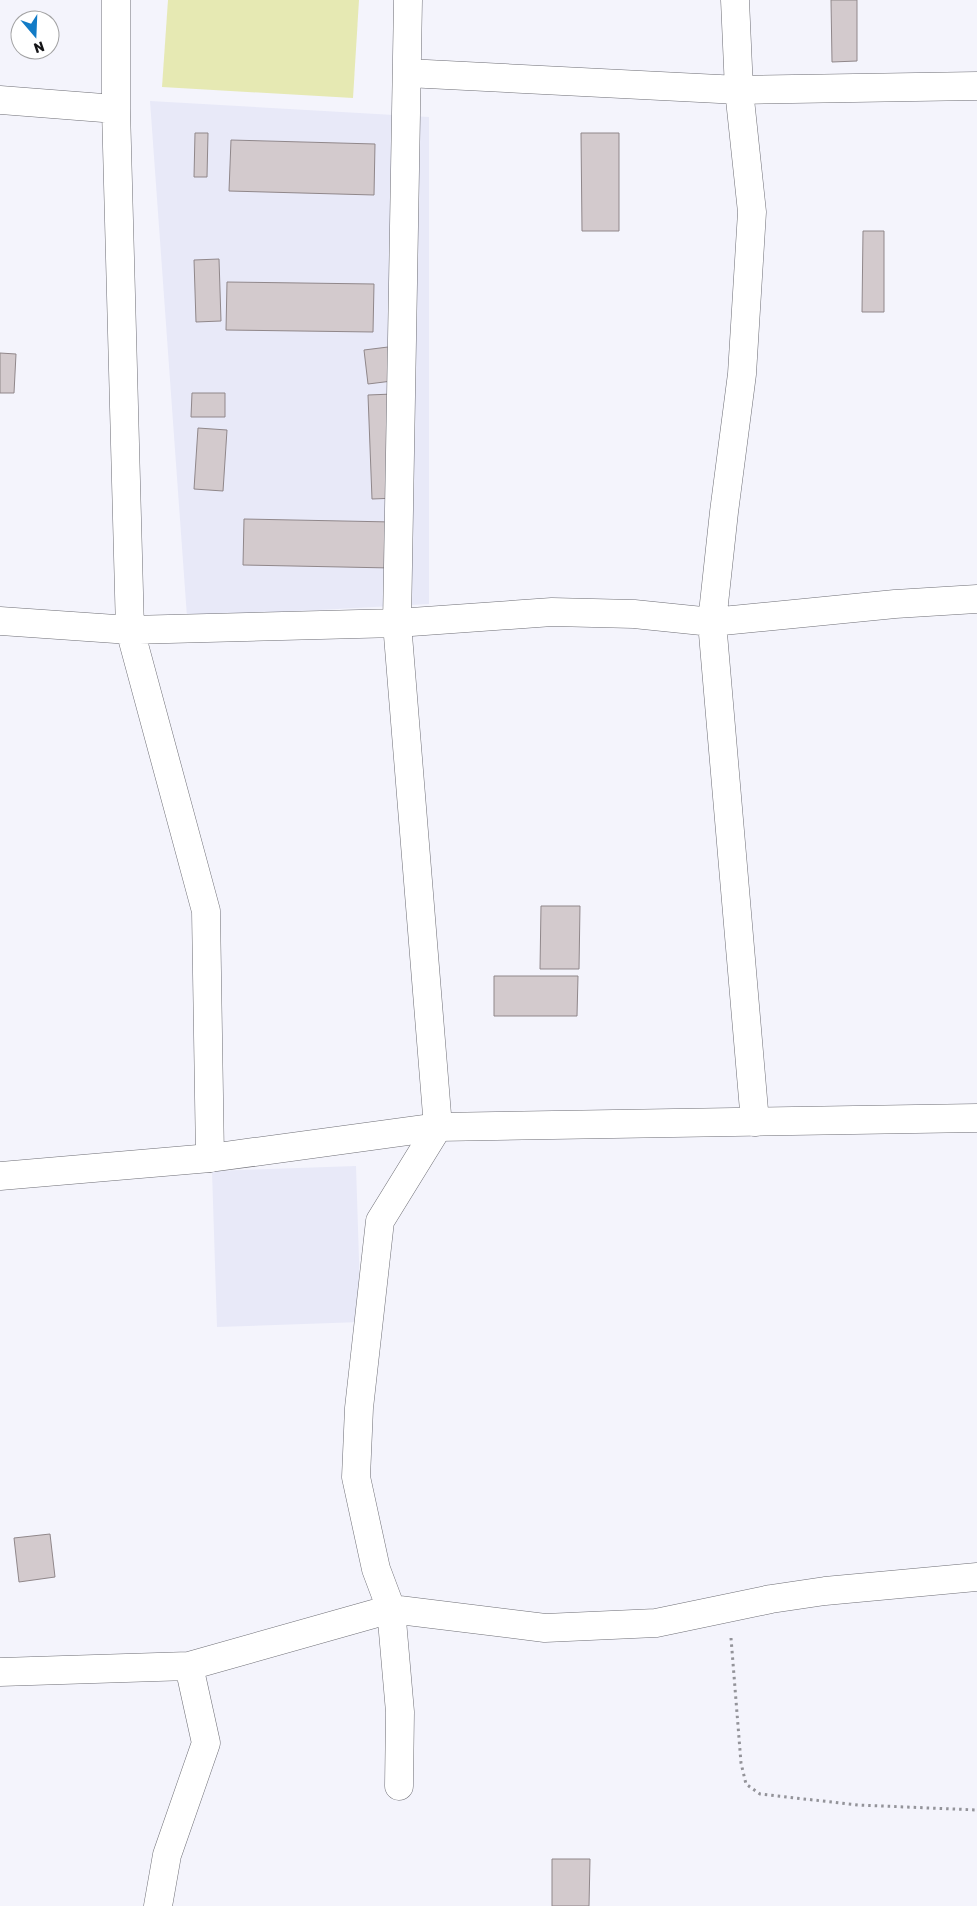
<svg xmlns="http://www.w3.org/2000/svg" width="977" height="1906" viewBox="0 0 977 1906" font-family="Rubik,sans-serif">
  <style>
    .built { fill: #e8e9f8 }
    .green { fill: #e6e9b3 }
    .building { fill: #d3cacd; stroke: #90878a }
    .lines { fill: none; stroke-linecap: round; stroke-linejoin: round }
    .street-casing { stroke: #6e6e75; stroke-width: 29 }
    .secondary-casing { stroke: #6e6e75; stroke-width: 29 }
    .path { stroke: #939399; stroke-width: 3; stroke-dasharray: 2.5 4; stroke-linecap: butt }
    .street { stroke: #fff; stroke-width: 28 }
    .secondary { stroke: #fff; stroke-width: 28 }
  </style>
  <rect width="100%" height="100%" fill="#f4f4fc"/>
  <path class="built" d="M 150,101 L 429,117 L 429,604 L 187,617 Z
    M 356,1166 L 361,1322 L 217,1327 L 212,1171 Z"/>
  <path class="green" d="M 168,0 L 359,0 L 353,98 L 162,87 Z"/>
  <path class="building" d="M 831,0 L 857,0 L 857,61 L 832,62 Z
    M 195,133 L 208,133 L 207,177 L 194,177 Z
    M 581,133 L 619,133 L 619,231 L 582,231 Z
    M 231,140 L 375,144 L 374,195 L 229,191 Z
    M 863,231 L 884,231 L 884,312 L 862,312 Z
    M 219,259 L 221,321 L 196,322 L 194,260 Z
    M 227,282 L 374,284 L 373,332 L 226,330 Z
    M 388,347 L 392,381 L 368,384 L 364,350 Z
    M 0,353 L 16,354 L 14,393 L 0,393 Z
    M 192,393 L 225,393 L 225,417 L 191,417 Z
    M 393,394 L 398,498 L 372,499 L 368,395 Z
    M 198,428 L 227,430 L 223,491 L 194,489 Z
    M 244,519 L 392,522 L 391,568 L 243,565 Z
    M 541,906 L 580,906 L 579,969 L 540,969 Z
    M 494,976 L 578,976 L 577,1016 L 494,1016 Z
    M 50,1534 L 55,1577 L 19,1582 L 14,1538 Z
    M 552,1859 L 590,1859 L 589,1906 L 552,1906 Z"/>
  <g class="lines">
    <g class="street-casing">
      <path id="street" d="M 116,0 L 116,109 L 130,630 L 206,911 L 210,1158
        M 735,0 L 739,90 L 752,212 L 742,374 L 724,512 L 712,622 L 755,1122
        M 407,73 L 739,90 L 977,86
        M 0,100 L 116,109
        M 0,621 L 130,630 L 397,623 L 552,612 L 634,614 L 712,622 L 895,604 L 977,599
        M 0,1672 L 189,1666 L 391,1609 L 545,1628 L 656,1623 L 771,1599 L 825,1591 L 977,1577
        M 399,1786 L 400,1712 L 391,1609 L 376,1569 L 356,1477 L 359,1408 L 380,1221 L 438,1127 L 397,623 L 408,0
        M 158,1906 L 167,1855 L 206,1743 L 189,1666"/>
    </g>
    <g class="secondary-casing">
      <path id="secondary" d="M 0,1176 L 210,1158 L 438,1127 L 977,1118"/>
    </g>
    <path class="path" d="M 731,1638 L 741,1763 L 746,1784 L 760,1794 L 858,1805 L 977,1810"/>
    <use href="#street" class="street"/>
    <use href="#secondary" class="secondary"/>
  </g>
  <g transform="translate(35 35) rotate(161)"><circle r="24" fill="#ffffff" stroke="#a1a1a2"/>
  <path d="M0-4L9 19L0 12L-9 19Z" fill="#127bc6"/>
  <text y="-8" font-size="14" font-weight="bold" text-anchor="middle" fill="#141417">N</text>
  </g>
</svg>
